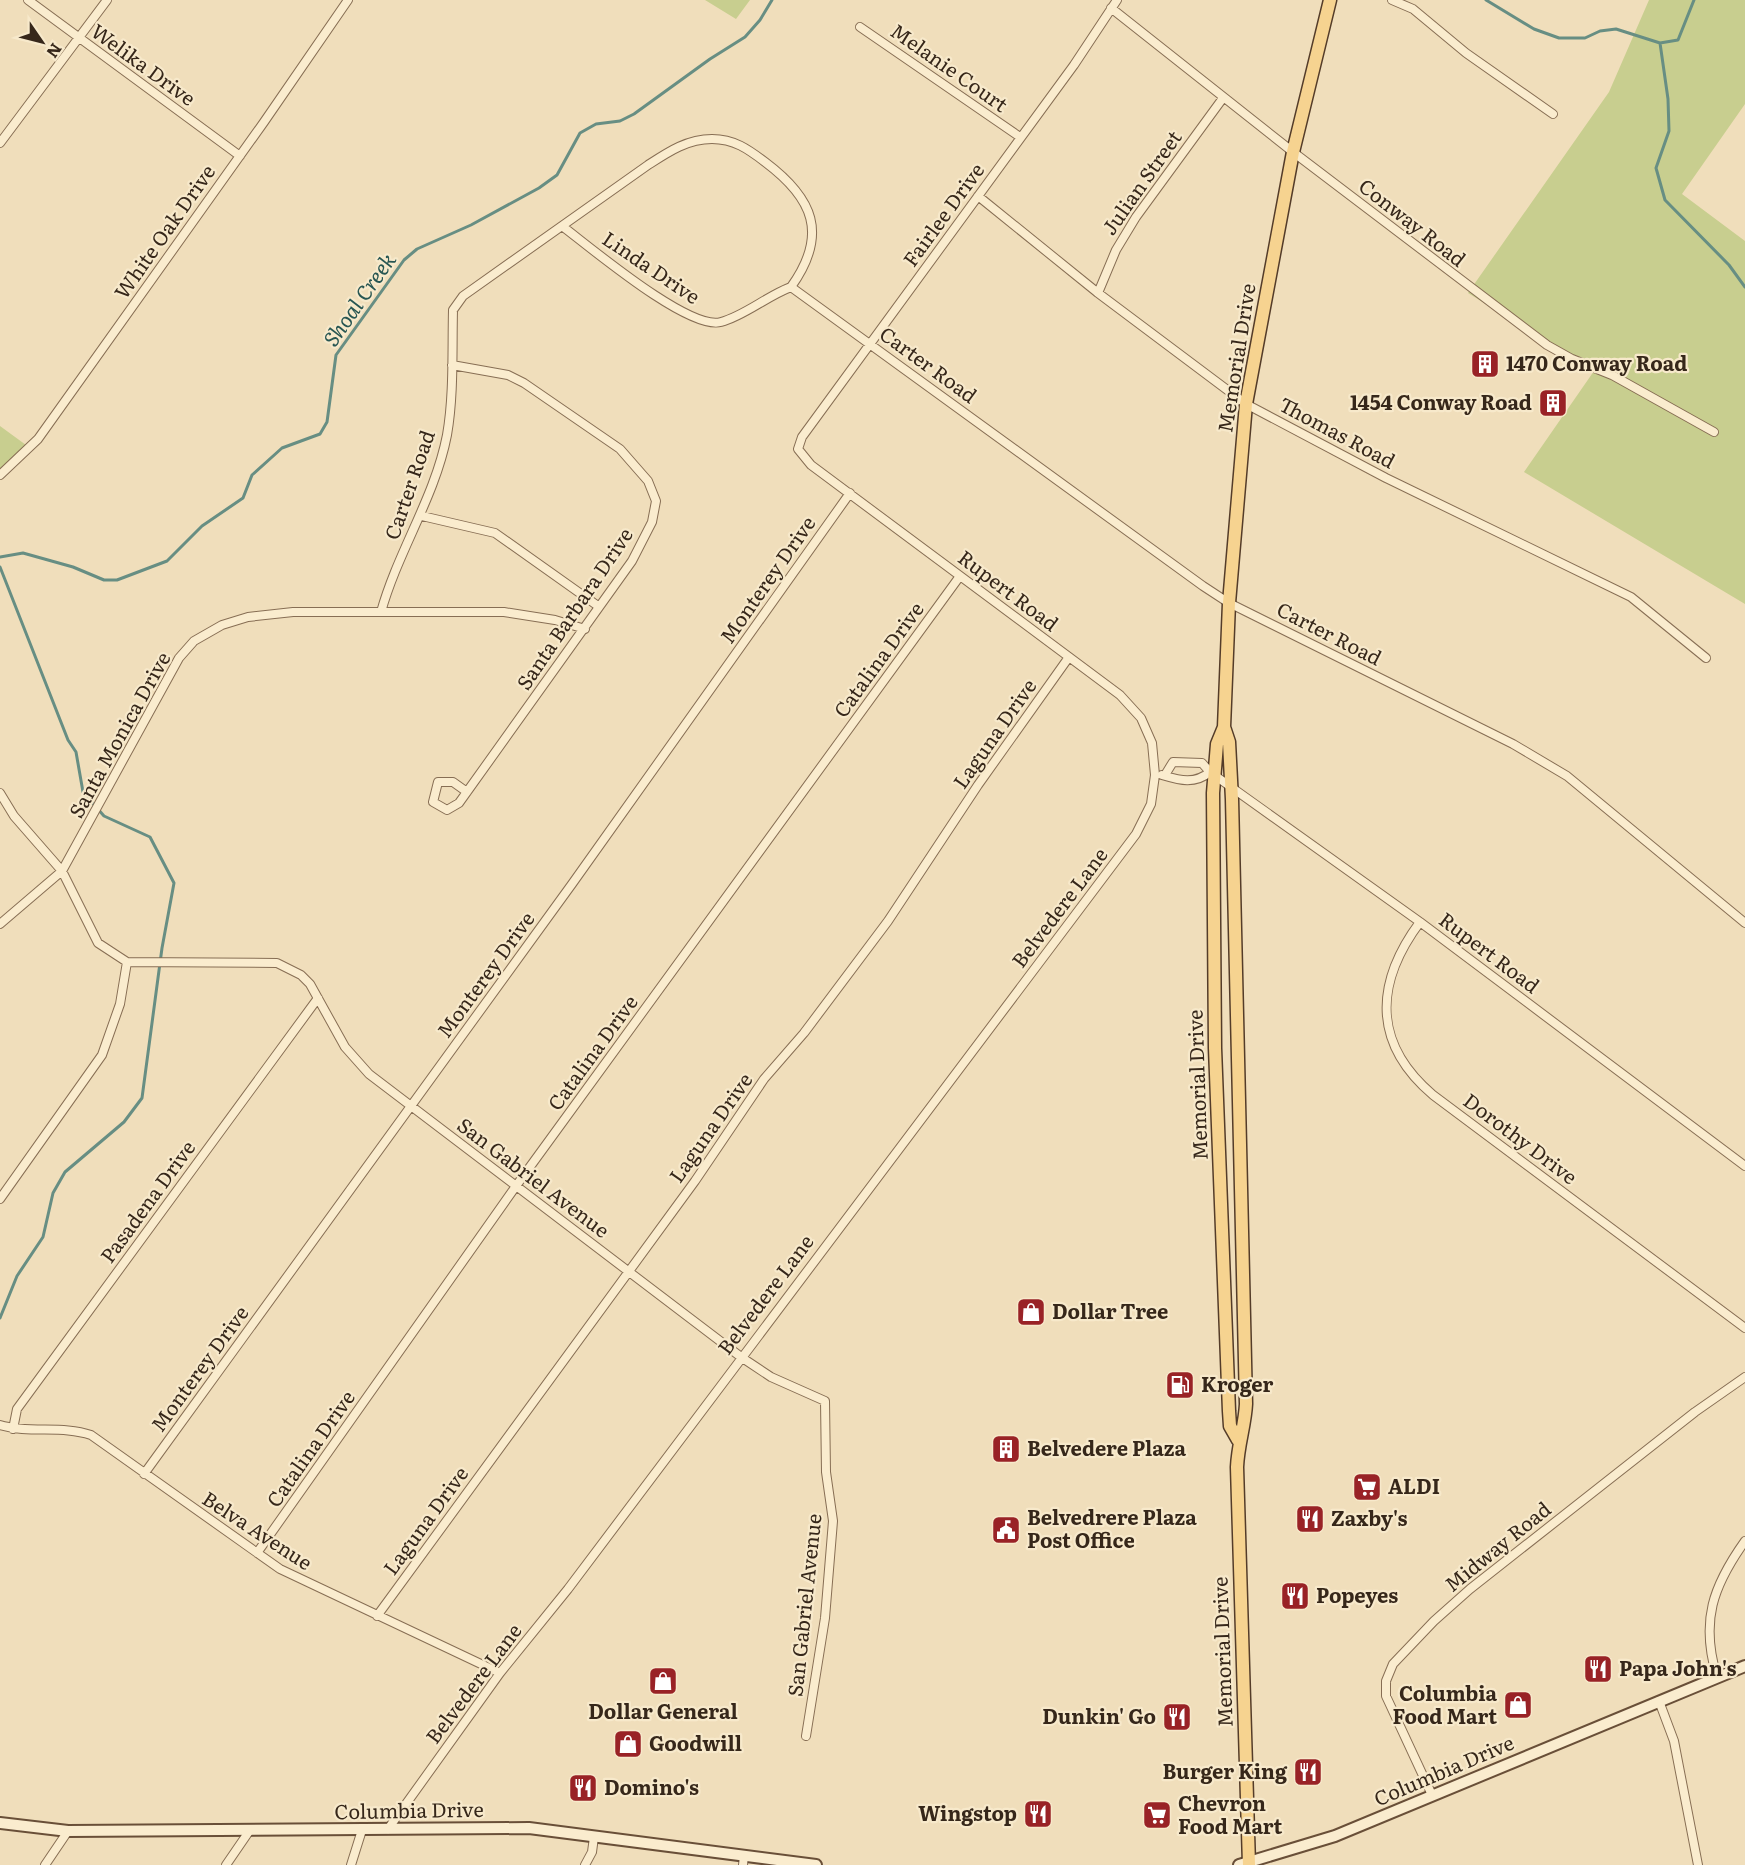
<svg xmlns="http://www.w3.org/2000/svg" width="1745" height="1865" viewBox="0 0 1745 1865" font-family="Literata,serif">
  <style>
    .green { fill: #c8ce8f }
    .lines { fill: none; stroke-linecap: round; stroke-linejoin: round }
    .stream { stroke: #678e83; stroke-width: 3 }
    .minor-casing { stroke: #876e54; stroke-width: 10 }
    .secondary-casing { stroke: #694f38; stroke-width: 14 }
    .primary-casing { stroke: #543c29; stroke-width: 15 }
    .minor { stroke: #faecce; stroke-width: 8 }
    .secondary { stroke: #faecce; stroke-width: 10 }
    .primary { stroke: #f6d390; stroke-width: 12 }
    .labels { text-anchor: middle; stroke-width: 4.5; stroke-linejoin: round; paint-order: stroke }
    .street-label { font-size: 20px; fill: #36271a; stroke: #f7e9cb }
    .poi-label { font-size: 20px; font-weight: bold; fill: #36271a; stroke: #f7e9cb; text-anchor: start }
    .water-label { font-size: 21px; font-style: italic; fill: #285652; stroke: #f7e9cb }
  </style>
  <rect width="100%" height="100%" fill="#f0debb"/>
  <path class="green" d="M 705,0 L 750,0 L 736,19 Z
    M 1649,0 L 1745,0 L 1745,104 L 1682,194 L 1745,241 L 1745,604 L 1524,472 L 1594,371 L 1468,293 L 1609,92 Z
    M 0,426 L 26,445 L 0,470 Z"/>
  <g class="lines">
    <path class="stream" d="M 1486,0 L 1534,29 L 1559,38 L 1585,38 L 1600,31 L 1616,29 L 1660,43 L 1678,40 L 1694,0
      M 1660,43 L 1668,99 L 1669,131 L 1656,168 L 1665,200 L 1729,265 L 1745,287
      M 0,557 L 23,553 L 73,567 L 104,580 L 117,580 L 167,561 L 202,526 L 243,498 L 252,475 L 282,448 L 320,434 L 327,422 L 336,355 L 404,260 L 417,249 L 471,225 L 539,188 L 557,175 L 580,133 L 596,124 L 620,121 L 634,114 L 710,59 L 745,37 L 760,20 L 772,0
      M 0,567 L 68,740 L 76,752 L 83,792 L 104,816 L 150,837 L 174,883 L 162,948 L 142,1098 L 124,1122 L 65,1172 L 53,1193 L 43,1237 L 17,1276 L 0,1318"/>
    <g class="minor-casing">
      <path id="minor" d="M 28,0 L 240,156
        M 1392,0 L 1413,9 L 1466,53 L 1553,114
        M 1111,8 L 1293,152 L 1547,345 L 1572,359 L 1612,375 L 1714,432
        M 860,27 L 1020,137
        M 0,143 L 107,0
        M 978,196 L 1098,293 L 1246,404 L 1386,478 L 1631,597 L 1706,658
        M 562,226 C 590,247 689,331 721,322 C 744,316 767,296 791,287
        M 791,287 L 1203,586 L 1229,603 L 1513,744 L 1567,776 L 1745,923
        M 1098,293 L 1116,250 L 1136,217 L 1223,98
        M 452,365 L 508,375 L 524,383 L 620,449 L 648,481 L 656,501 L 652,522 L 632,561 L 459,803 L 447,810 L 433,802 L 438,782 L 453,782 L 467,792
        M 0,475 L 38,439 L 264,122 L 348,0
        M 422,516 L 495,533 L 598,606
        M 381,612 C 398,551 435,497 447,435 C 454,395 452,351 453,310 L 463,296 L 648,165 C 668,152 687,139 712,139 C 734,139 748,149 765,162 C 813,198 829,234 791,287
        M 1162,775 C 1179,780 1194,785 1210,772
        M 1165,775 L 1173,762 L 1202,763 L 1210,772 L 1420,922 L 1745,1166
        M 0,793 L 14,816 L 62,871 L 98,943 L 127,962 L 277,963 L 301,975 L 310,984 L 345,1047 L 369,1074 L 741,1357 L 771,1377 L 825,1401 L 826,1472 L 833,1521 L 825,1618 L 806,1736
        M 1420,922 C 1374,984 1373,1044 1433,1095 L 1745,1328
        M 0,924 L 62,871 L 179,658 L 194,641 L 222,625 L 248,617 L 293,612 L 504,612 L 555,620 L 585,629
        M 0,1199 L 102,1055 L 120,1004 L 127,962
        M 0,1425 C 30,1434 62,1425 91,1435 L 280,1569 L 500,1673
        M 13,1429 L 17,1409 L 318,998
        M 144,1474 L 572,884 L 850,493
        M 257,1553 L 516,1186 L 960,576
        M 377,1616 L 695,1181 L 764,1079 L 804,1033 L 888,921 L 978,785 L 1069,657
        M 1717,1677 C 1700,1621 1713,1586 1745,1541
        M 1659,1701 L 1674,1741 L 1698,1865
        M 1432,1795 L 1386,1696 L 1386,1681 L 1393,1664 L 1434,1621 L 1470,1589 L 1695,1412 L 1745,1377
        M 388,1829 L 500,1673 L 568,1589 L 1136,834 L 1151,804 L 1155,775 L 1152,743 L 1141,718 L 1120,695 L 811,465 L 798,449 L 802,437 L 1074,65 L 1117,0
        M 45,1865 L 68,1831
        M 226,1865 L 250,1830
        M 351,1865 L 362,1830
        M 585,1865 L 592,1852 L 594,1837
        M 743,1865 L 744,1856"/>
    </g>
    <g class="secondary-casing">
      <path id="secondary" d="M 0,1823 L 68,1831 L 529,1828 L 816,1865
        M 1239,1865 L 1335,1836 L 1745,1666"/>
    </g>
    <g class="primary-casing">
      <path id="primary" d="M 1224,727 L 1229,742 L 1232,799 L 1246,1404 C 1245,1425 1238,1444 1237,1467 L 1249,1865
        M 1238,1440 L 1230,1426 L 1229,1411 L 1215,1048 L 1213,793 L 1217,744 L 1224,727 L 1229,603 L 1246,404 L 1293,152 L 1330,0"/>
    </g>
    <use href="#minor" class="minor"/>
    <use href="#secondary" class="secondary"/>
    <use href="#primary" class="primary"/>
  </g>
  <defs>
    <g id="building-square" transform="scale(1.5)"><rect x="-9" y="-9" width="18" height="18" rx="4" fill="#992226" stroke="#f7e9cb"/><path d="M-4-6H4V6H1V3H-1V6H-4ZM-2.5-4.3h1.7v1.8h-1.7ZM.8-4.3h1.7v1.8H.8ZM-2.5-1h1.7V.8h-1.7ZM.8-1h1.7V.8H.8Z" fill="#fff"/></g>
    <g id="shop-square" transform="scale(1.5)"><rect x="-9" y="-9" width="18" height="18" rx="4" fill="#992226" stroke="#f7e9cb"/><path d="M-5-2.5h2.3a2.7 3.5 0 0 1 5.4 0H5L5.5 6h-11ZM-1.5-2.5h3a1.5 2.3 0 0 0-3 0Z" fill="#fff"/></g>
    <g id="fuel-square" transform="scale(1.5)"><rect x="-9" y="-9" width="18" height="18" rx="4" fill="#992226" stroke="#f7e9cb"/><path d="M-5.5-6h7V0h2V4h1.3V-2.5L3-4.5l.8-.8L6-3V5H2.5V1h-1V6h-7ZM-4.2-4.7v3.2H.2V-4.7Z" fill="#fff"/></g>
    <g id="supermarket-square" transform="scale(1.5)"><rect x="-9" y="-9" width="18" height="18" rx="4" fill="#992226" stroke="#f7e9cb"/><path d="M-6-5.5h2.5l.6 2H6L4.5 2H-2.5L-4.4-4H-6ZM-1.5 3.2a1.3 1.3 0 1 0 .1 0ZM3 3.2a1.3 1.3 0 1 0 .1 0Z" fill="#fff"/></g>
    <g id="restaurant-square" transform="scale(1.5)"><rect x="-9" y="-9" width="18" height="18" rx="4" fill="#992226" stroke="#f7e9cb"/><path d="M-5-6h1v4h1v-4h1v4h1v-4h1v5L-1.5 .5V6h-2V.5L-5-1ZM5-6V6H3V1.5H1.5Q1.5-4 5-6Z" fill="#fff"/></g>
    <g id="civic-square" transform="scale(1.5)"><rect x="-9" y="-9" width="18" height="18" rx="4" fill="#992226" stroke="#f7e9cb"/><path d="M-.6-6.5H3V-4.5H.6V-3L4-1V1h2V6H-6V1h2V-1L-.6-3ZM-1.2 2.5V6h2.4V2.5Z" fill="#fff"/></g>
  </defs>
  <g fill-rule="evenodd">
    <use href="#building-square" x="1485" y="364"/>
    <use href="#building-square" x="1553" y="403"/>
    <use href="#shop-square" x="1031" y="1312"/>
    <use href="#fuel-square" x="1180" y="1385"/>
    <use href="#building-square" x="1006" y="1449"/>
    <use href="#supermarket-square" x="1367" y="1487"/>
    <use href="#restaurant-square" x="1310" y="1519"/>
    <use href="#civic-square" x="1006" y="1530"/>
    <use href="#restaurant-square" x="1295" y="1596"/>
    <use href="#restaurant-square" x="1598" y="1669"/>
    <use href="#shop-square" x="663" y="1681"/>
    <use href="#shop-square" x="1518" y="1705"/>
    <use href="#restaurant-square" x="1177" y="1717"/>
    <use href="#shop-square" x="628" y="1744"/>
    <use href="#restaurant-square" x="1308" y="1772"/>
    <use href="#restaurant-square" x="583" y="1788"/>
    <use href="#restaurant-square" x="1038" y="1814"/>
    <use href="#supermarket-square" x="1157" y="1815"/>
  </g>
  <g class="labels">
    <g class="street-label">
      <text transform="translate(143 65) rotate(36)" y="7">Welika Drive</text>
      <text transform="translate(949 68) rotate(35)" y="7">Melanie Court</text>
      <text transform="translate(1142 183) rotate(-55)" y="7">Julian Street</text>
      <text transform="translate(944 215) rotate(-54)" y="7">Fairlee Drive</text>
      <text transform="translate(1412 223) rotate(38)" y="7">Conway Road</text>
      <text transform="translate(165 232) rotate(-55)" y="7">White Oak Drive</text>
      <text transform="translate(651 268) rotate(34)" y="7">Linda Drive</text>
      <text transform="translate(1237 358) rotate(-81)" y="7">Memorial Drive</text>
      <text transform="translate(928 365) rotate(36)" y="7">Carter Road</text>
      <text transform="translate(1337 433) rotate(28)" y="7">Thomas Road</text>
      <text transform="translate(410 485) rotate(-71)" y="7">Carter Road</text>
      <text transform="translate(768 580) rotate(-55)" y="7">Monterey Drive</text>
      <text transform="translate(1008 591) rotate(37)" y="7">Rupert Road</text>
      <text transform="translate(575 609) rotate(-56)" y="7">Santa Barbara Drive</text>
      <text transform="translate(1329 634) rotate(27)" y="7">Carter Road</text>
      <text transform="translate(879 660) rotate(-54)" y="7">Catalina Drive</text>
      <text transform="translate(995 734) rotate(-55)" y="7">Laguna Drive</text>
      <text transform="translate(120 735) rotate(-61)" y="7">Santa Monica Drive</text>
      <text transform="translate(1060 908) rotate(-53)" y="7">Belvedere Lane</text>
      <text transform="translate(1489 953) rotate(37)" y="7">Rupert Road</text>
      <text transform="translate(486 975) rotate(-54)" y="7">Monterey Drive</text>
      <text transform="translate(593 1053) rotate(-54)" y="7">Catalina Drive</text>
      <text transform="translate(1198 1085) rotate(-92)" y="7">Memorial Drive</text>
      <text transform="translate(711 1128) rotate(-55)" y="7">Laguna Drive</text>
      <text transform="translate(1520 1139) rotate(37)" y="7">Dorothy Drive</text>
      <text transform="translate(533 1178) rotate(37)" y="7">San Gabriel Avenue</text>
      <text transform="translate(148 1202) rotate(-54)" y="7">Pasadena Drive</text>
      <text transform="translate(766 1295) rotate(-53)" y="7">Belvedere Lane</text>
      <text transform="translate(200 1369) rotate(-54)" y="7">Monterey Drive</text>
      <text transform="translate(311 1449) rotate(-55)" y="7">Catalina Drive</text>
      <text transform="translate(426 1521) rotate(-54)" y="7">Laguna Drive</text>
      <text transform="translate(257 1531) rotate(33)" y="7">Belva Avenue</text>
      <text transform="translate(1498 1547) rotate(-39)" y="7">Midway Road</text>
      <text transform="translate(805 1605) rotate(-84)" y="7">San Gabriel Avenue</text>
      <text transform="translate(1223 1652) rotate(-92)" y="7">Memorial Drive</text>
      <text transform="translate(474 1684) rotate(-53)" y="7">Belvedere Lane</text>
      <text transform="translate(1444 1771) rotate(-23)" y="7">Columbia Drive</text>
      <text transform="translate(409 1811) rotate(-1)" y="7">Columbia Drive</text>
    </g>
    <g class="poi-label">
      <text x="1506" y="371">1470 Conway Road</text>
      <text x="1532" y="410" text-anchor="end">1454 Conway Road</text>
      <text x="1052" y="1319">Dollar Tree</text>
      <text x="1201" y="1392">Kroger</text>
      <text x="1027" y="1456">Belvedere Plaza</text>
      <text x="1388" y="1494">ALDI</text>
      <text x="1027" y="1525">Belvedrere Plaza<tspan x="1027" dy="23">Post Office</tspan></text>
      <text x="1331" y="1526">Zaxby's</text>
      <text x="1316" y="1603">Popeyes</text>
      <text x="1619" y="1676">Papa John's</text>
      <text x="1497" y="1701" text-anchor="end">Columbia<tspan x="1497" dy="23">Food Mart</tspan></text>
      <text x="663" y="1719" text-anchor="middle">Dollar General</text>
      <text x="1156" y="1724" text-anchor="end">Dunkin' Go</text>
      <text x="649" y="1751">Goodwill</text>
      <text x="1287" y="1779" text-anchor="end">Burger King</text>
      <text x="604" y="1795">Domino's</text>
      <text x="1178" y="1811">Chevron<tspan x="1178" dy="23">Food Mart</tspan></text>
      <text x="1017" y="1821" text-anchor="end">Wingstop</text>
    </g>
    <g class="water-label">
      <text transform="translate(360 300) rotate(-55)" y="7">Shoal Creek</text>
    </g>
  </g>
  <g transform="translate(42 42) rotate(125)" stroke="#f7e9cb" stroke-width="4.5" paint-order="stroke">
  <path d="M0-4.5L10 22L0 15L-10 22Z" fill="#36271a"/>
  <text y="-9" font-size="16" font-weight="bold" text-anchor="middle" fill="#36271a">N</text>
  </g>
</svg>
